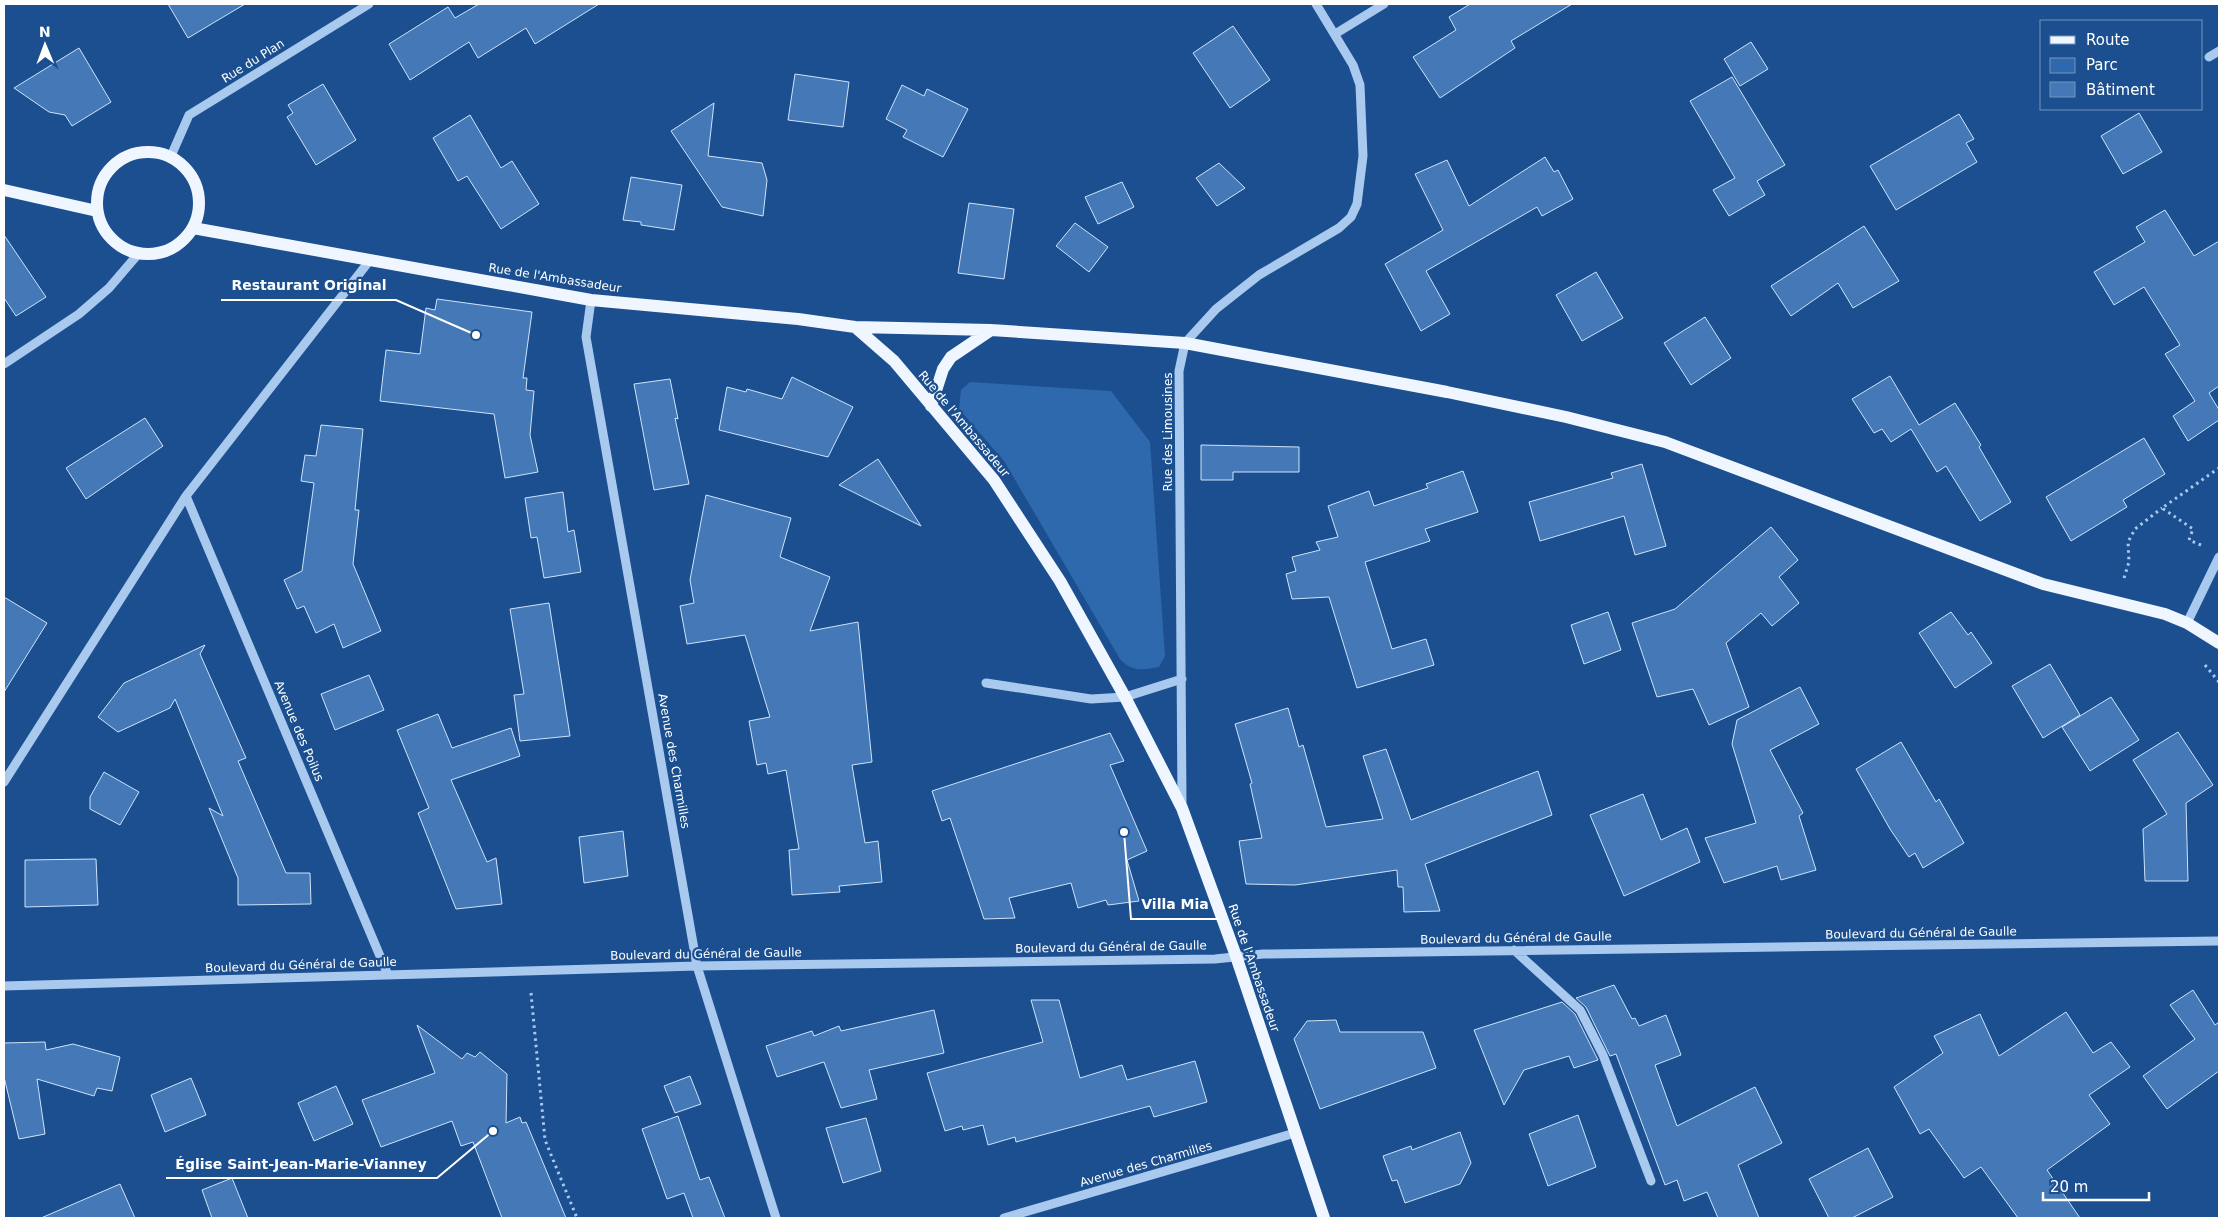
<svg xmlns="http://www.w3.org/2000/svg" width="2223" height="1222" viewBox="0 0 2223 1222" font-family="'DejaVu Sans',sans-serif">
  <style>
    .green { fill: #2e69ad }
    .building { fill: #4478b7; stroke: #cfe3fa }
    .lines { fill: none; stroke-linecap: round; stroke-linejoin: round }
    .path { stroke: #a9c9ee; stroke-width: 3; stroke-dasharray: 2.5 4; stroke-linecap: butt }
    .minor { stroke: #a9c9ee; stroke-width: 9 }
    .major { stroke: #f0f6ff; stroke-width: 12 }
    .labels { text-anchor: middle; stroke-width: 4.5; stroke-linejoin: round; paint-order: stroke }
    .street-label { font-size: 12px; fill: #fff; stroke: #1b4f8f }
    .leader { fill: none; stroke: #fff; stroke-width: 2 }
    .callout-dot { fill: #fff; stroke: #1b4f8f; stroke-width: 2 }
    .callout-label { font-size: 14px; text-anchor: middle; font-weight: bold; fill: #fff; stroke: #1b4f8f; stroke-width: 4.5; stroke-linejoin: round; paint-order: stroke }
  </style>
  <rect width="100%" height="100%" fill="#1b4f8f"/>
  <path class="green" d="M 970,382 L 1111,391 L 1150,442 L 1165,656 L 1159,667 C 1142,670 1132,672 1120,659 L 1004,461 L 959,409 L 961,390 Z"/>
  <path class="building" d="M 168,4 L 245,4 L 188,38 Z
    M 479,4 L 599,4 L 535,44 L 526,28 L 478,58 L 469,42 L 410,80 L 389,44 L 448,7 L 455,18 Z
    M 1470,4 L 1572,4 L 1511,41 L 1515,48 L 1440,98 L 1413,57 L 1456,30 L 1449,17 Z
    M 1233,26 L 1270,80 L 1230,108 L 1193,53 Z
    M 1751,42 L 1768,69 L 1740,86 L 1724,59 Z
    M 79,48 L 111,102 L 72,126 L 65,115 L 49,112 L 14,88 Z
    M 795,74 L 849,82 L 843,127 L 788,120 Z
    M 1732,77 L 1785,165 L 1757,181 L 1765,195 L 1729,216 L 1713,190 L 1735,178 L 1690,101 Z
    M 323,84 L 356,140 L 316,165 L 287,117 L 293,113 L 288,105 Z
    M 902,85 L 924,96 L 927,89 L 968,109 L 943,157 L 903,137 L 907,130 L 886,119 Z
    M 714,103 L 708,156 L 762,163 L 767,180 L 763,216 L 722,207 L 671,131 Z
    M 2139,113 L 2162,152 L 2123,174 L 2101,136 Z
    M 1959,114 L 1974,139 L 1966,143 L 1977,162 L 1896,210 L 1870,166 Z
    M 470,115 L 501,168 L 512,161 L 539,204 L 501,229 L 467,176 L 458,181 L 433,138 Z
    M 1545,157 L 1554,172 L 1558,170 L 1573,199 L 1542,216 L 1537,207 L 1426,271 L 1450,314 L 1421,331 L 1385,264 L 1443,230 L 1415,174 L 1447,160 L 1469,206 Z
    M 1219,163 L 1245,188 L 1217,206 L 1196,178 Z
    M 631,177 L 682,185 L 674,230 L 641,225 L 641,222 L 623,220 Z
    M 1122,182 L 1134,207 L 1098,224 L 1085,197 Z
    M 969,203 L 1014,209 L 1004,279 L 958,273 Z
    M 2165,210 L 2194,256 L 2219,241 L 2219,386 L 2209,393 L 2219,410 L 2219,420 L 2188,441 L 2173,416 L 2195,401 L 2165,354 L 2180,345 L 2144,287 L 2114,305 L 2094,272 L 2145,242 L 2136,227 Z
    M 1075,223 L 1108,247 L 1089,272 L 1056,246 Z
    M 1864,226 L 1899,281 L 1853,308 L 1838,283 L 1791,316 L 1771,286 Z
    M 4,235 L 46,297 L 16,316 L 4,298 Z
    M 1596,272 L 1623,318 L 1582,341 L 1556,295 Z
    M 437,299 L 532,312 L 523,378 L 527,378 L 526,390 L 534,391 L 530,435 L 538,472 L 505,478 L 494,414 L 380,401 L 386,350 L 420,354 L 426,308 L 435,310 Z
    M 1705,317 L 1731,358 L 1691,385 L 1664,343 Z
    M 1890,376 L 1919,425 L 1955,403 L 1981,445 L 1979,447 L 2011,502 L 1980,521 L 1946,466 L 1937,472 L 1911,429 L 1891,442 L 1882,429 L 1874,433 L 1852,399 Z
    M 792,377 L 853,407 L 828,457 L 719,430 L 727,387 L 746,392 L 747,389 L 782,399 Z
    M 670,379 L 678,419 L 675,418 L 689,484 L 654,490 L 634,384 Z
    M 145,418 L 163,446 L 86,499 L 66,468 Z
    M 321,425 L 363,429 L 355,510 L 359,510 L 353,564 L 381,631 L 343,648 L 334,624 L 316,633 L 304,606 L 297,609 L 284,580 L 302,571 L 314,483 L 301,481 L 305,455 L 316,456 Z
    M 2144,438 L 2165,474 L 2123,500 L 2127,507 L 2071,541 L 2046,497 Z
    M 1201,445 L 1299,447 L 1299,472 L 1233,472 L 1233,480 L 1201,480 Z
    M 878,459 L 921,526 L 839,485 Z
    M 1642,464 L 1666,546 L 1635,555 L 1624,516 L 1540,541 L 1529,502 L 1613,478 L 1611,473 Z
    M 1463,471 L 1478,512 L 1425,529 L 1430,541 L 1365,562 L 1392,649 L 1426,639 L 1434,665 L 1357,688 L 1329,597 L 1292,599 L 1286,574 L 1296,571 L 1292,557 L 1320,550 L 1316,542 L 1338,537 L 1328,506 L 1369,491 L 1374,506 L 1428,488 L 1426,484 Z
    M 563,492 L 568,532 L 574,530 L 581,572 L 544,578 L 537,537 L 531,538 L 525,498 Z
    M 706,495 L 791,518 L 780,557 L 830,577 L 810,631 L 858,622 L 872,762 L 852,765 L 865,843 L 878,841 L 882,882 L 839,886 L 840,892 L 792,895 L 789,850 L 799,849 L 786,770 L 768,774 L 766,763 L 757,765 L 749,721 L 770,717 L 745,635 L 687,644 L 680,606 L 694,603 L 690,580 Z
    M 1771,527 L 1798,560 L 1779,577 L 1799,603 L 1772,626 L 1761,613 L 1726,643 L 1749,707 L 1709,725 L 1693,689 L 1657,697 L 1632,623 L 1675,609 Z
    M 4,597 L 47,623 L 4,692 Z
    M 549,603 L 570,736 L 520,741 L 514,695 L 524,694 L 510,609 Z
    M 1608,612 L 1621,650 L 1584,664 L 1571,625 Z
    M 1951,612 L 1968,635 L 1971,632 L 1992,663 L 1955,688 L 1919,633 Z
    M 205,645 L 200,654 L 246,758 L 238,761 L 286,873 L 310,873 L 311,904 L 238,905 L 238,878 L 209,808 L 223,816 L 175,699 L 170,708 L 118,732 L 98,717 L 124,683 Z
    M 2050,664 L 2080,715 L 2043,738 L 2012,686 Z
    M 369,675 L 384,710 L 335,730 L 321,694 Z
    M 1800,687 L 1819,724 L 1770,750 L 1803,813 L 1799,816 L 1816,870 L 1781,880 L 1777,866 L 1724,883 L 1705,838 L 1756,823 L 1732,744 L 1737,720 Z
    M 2111,697 L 2139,740 L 2090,771 L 2062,727 Z
    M 1288,708 L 1299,747 L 1303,745 L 1326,827 L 1383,819 L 1363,756 L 1386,749 L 1411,820 L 1538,771 L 1552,815 L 1425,864 L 1440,911 L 1404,912 L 1403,887 L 1398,887 L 1397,870 L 1295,885 L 1246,884 L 1239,841 L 1262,838 L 1250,784 L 1252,783 L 1235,724 Z
    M 438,714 L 452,748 L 511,728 L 520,756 L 451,780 L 487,862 L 496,858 L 502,904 L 456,909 L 418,813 L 429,808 L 397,730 Z
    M 2178,732 L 2213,785 L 2186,803 L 2188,881 L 2145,881 L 2143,829 L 2167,814 L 2133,760 Z
    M 1110,733 L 1124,761 L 1110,765 L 1147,851 L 1127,860 L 1139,901 L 1108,905 L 1106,900 L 1078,908 L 1071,883 L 1009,898 L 1015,918 L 984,919 L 950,818 L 942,821 L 932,791 Z
    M 1901,742 L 1936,802 L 1939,799 L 1964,843 L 1923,868 L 1915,853 L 1909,857 L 1890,829 L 1856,769 Z
    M 104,772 L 139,792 L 120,825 L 90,809 L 90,797 Z
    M 1643,794 L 1661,840 L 1687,828 L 1700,862 L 1624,896 L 1590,815 Z
    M 623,831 L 628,876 L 584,883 L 579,837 Z
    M 96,859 L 98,905 L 25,907 L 25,860 Z
    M 1614,985 L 1632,1019 L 1635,1018 L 1639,1026 L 1666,1015 L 1681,1055 L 1655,1065 L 1677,1126 L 1755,1087 L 1782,1143 L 1738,1165 L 1759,1218 L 1718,1218 L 1707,1192 L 1684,1201 L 1677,1180 L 1665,1185 L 1616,1054 L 1610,1056 L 1586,1007 L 1576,998 Z
    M 2193,990 L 2215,1025 L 2219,1022 L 2219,1071 L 2167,1109 L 2143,1076 L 2195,1039 L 2170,1005 Z
    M 1031,1000 L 1059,1000 L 1080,1078 L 1122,1065 L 1127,1080 L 1195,1061 L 1207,1102 L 1154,1117 L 1150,1106 L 1016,1142 L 1015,1137 L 988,1145 L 983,1125 L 963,1130 L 962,1126 L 945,1131 L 927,1073 L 1043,1042 Z
    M 1562,1002 L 1575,1014 L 1598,1060 L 1574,1068 L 1569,1056 L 1524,1070 L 1504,1105 L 1474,1030 Z
    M 934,1010 L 944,1053 L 869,1070 L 877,1099 L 841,1108 L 824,1062 L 777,1077 L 766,1046 L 812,1031 L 814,1036 L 839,1026 L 841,1031 Z
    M 2066,1012 L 2093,1053 L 2111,1042 L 2130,1067 L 2089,1095 L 2110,1124 L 2047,1170 L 2080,1218 L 2018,1218 L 1981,1167 L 1964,1178 L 1929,1129 L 1920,1134 L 1894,1087 L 1943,1053 L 1934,1036 L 1980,1014 L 1999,1056 Z
    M 1336,1020 L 1340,1032 L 1423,1032 L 1436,1068 L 1320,1109 L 1294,1039 L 1307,1021 Z
    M 417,1025 L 462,1059 L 467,1053 L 475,1057 L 480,1052 L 507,1074 L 506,1123 L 520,1117 L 522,1123 L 526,1122 L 566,1218 L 502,1218 L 473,1142 L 461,1146 L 452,1121 L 381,1147 L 362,1100 L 435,1073 Z
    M 45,1042 L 46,1050 L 73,1044 L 120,1057 L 112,1091 L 97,1088 L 94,1096 L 37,1079 L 45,1134 L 19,1139 L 4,1077 L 4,1043 Z
    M 690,1076 L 701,1104 L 675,1113 L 664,1086 Z
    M 191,1078 L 206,1115 L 165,1132 L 151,1095 Z
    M 336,1086 L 353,1124 L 314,1141 L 298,1103 Z
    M 1578,1115 L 1596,1167 L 1548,1186 L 1529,1134 Z
    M 678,1116 L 700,1180 L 709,1177 L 725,1218 L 693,1218 L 684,1193 L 667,1199 L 642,1129 Z
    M 866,1118 L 881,1171 L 843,1183 L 826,1128 Z
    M 1460,1132 L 1471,1163 L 1460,1184 L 1405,1203 L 1397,1180 L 1392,1181 L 1383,1156 L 1411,1146 L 1412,1150 Z
    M 1868,1148 L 1893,1197 L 1852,1218 L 1829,1218 L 1809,1179 Z
    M 232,1178 L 248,1218 L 212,1218 L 202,1190 Z
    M 120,1184 L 135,1218 L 41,1218 Z"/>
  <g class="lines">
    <path class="path" d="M 2201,545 L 2189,540 L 2193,529 L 2162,508 L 2219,468
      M 2124,578 L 2129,562 L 2128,542 L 2135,529 L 2162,508
      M 2205,665 L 2219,682
      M 531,993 L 545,1140 L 577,1218"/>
    <path class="minor" d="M 1335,34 L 1384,4
      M 2209,57 L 2219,51
      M 171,156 L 189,115 L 369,4
      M 591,300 L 586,337 L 697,966 L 776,1218
      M 4,364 L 79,314 L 109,288 L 139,253
      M 186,496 L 388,975
      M 2187,623 L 2219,557
      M 986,683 L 1091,699 L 1125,697 L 1182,679
      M 4,782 L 186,496 L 370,260
      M 1182,805 L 1179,371 L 1185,343 L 1216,309 L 1259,275 L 1339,228 L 1351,217 L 1357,204 L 1363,156 L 1360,85 L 1353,65 L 1316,4
      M 1514,950 L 1580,1010 L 1603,1055 L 1651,1181
      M 4,986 L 697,966 L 1215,959 L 1263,954 L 2219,941
      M 1004,1218 L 1295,1133"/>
    <path class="major" d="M97 203a51 51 0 1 1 102 0a51 51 0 1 1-102 0Z
      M 4,190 L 97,211
      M 193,228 L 591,300 L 798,319 L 855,327 L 991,330 L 1185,343 L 1447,392 L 1566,417 L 1665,442 L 2043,584 L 2165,614 L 2187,623 L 2219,643
      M 855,327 L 894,361 L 994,480 L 1060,581 L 1125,697 L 1182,808 L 1236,956 L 1324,1218
      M 931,406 L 943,369 L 951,357 L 991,330"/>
  </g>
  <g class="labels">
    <g class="street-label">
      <text transform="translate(253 61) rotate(-32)" y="4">Rue du Plan</text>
      <text transform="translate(555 278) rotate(9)" y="4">Rue de l'Ambassadeur</text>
      <text transform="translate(964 424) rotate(50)" y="4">Rue de l'Ambassadeur</text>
      <text transform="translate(1168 432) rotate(-90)" y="4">Rue des Limousines</text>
      <text transform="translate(299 731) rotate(67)" y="4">Avenue des Poilus</text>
      <text transform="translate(674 761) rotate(80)" y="4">Avenue des Charmilles</text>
      <text transform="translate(1921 933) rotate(-1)" y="4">Boulevard du Général de Gaulle</text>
      <text transform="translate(1516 938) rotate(-1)" y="4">Boulevard du Général de Gaulle</text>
      <text transform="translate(1111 947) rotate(-1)" y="4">Boulevard du Général de Gaulle</text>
      <text transform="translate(706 954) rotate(-1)" y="4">Boulevard du Général de Gaulle</text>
      <text transform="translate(301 965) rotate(-2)" y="4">Boulevard du Général de Gaulle</text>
      <text transform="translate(1254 968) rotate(71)" y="4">Rue de l'Ambassadeur</text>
      <text transform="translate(1146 1164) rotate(-16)" y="4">Avenue des Charmilles</text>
    </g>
  </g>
  <path class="leader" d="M476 335L396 300H221M1124 832L1131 919H1219M493 1131L437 1178H166"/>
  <g class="callout-dot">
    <circle cx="476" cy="335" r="5"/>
    <circle cx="1124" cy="832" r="5"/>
    <circle cx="493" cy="1131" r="5"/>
  </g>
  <g class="callout-label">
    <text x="309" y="290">Restaurant Original</text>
    <text x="1175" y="909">Villa Mia</text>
    <text x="301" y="1169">Église Saint-Jean-Marie-Vianney</text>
  </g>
  <rect width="2223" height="1222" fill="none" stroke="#ffffff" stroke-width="10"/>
  <rect x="2040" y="20" width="162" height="90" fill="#1b4f8f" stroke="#7695bc"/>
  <rect x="2050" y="36" width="25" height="8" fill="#f0f6ff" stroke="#7695bc"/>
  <text x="2086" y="45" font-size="15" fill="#ffffff">Route</text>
  <rect x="2050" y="58" width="25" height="15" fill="#2e69ad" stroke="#7695bc"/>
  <text x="2086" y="70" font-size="15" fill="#ffffff">Parc</text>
  <rect x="2050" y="82" width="25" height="15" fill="#4478b7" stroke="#7695bc"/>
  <text x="2086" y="95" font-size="15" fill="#ffffff">Bâtiment</text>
  <g transform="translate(45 45) rotate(359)" stroke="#1b4f8f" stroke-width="4" paint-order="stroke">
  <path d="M0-4L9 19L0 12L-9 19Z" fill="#ffffff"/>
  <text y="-8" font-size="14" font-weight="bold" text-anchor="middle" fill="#ffffff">N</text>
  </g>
  <path d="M2043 1192v8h106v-8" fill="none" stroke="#ffffff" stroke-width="2.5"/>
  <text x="2050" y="1192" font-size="15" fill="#ffffff" stroke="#1b4f8f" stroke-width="4" paint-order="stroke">20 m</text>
</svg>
